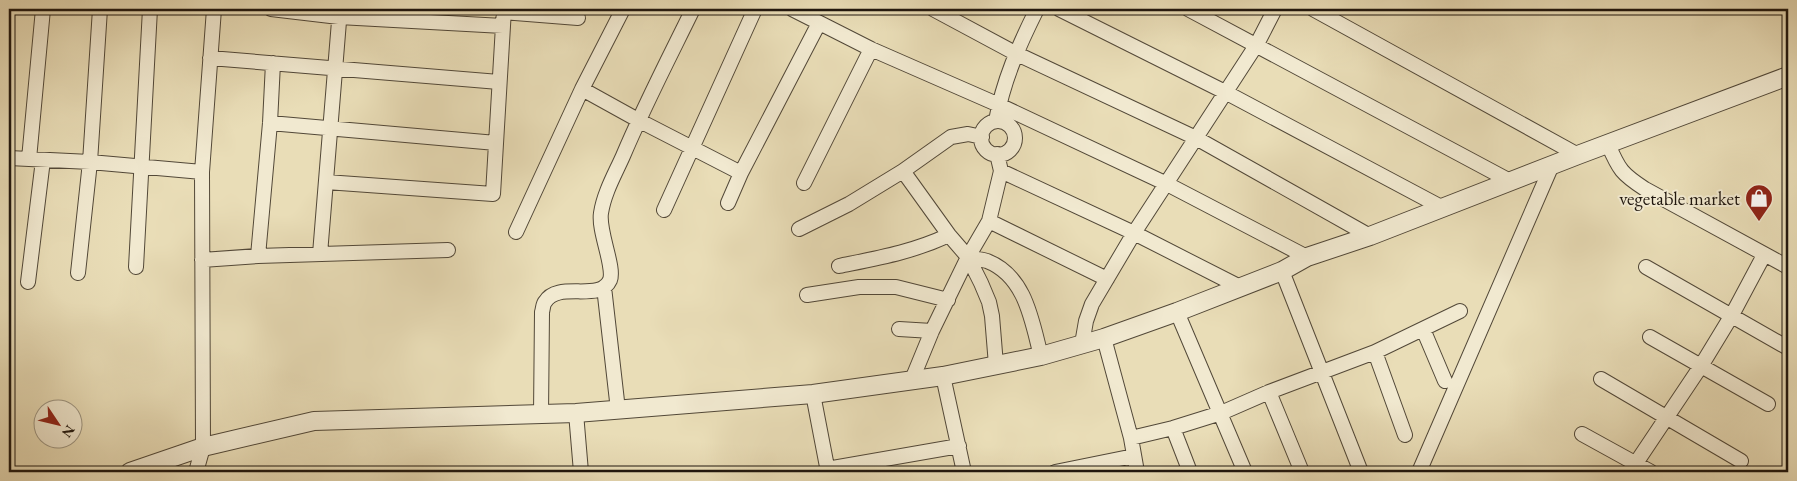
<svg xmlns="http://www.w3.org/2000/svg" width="1797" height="481" viewBox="0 0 1797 481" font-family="'EB Garamond',serif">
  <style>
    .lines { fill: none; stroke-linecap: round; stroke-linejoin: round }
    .minor-casing { stroke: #524838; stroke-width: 16 }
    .tertiary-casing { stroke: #524838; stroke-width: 20 }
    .minor { stroke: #f1e9d0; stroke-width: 14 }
    .tertiary { stroke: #f1e9d0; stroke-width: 18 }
    .labels { text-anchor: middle; stroke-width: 4; stroke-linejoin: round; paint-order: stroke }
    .poi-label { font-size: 19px; fill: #1f160e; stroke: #f1e9d0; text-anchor: end }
  </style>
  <rect width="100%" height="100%" fill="#e9ddb7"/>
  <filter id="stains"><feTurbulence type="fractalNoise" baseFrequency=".004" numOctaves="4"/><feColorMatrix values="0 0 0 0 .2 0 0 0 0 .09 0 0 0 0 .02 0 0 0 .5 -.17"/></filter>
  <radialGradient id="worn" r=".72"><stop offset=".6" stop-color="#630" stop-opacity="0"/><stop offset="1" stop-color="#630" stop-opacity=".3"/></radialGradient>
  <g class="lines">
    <g class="minor-casing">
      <path id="minor" d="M 271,9 L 339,17 L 503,26
        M 792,9 L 871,49 L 999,105 L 1167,184 L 1307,257
        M 933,9 L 1015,53 L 1196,138 L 1370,236
        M 1059,9 L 1225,92 L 1443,208
        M 1188,9 L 1510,181
        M 1313,9 L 1578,155
        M 503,12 L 578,18
        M 210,58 L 499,82
        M 582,89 L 638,120 L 741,173
        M 996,121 C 1003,81 1019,45 1037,9
        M981 138a17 17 0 1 1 34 0a17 17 0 1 1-34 0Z
        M 270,123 L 496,143
        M 1608,144 C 1619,170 1622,174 1645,189 L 1788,267
        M 9,158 L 90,162 L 202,172
        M 29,159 L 43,9
        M 903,171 L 949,235 L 968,257 L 981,283 L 989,302 L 992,316 L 996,365
        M 1001,171 L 1134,233 L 1240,287
        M 326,182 L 493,194 L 504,9
        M 804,183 L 871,49
        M 728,203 L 741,173 L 819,23
        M 664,210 L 755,9
        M 989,221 L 1107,279
        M 799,229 L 849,204 L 903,171 L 951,137 L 968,134 L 982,137
        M 516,232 L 582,89 L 623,9
        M 320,254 L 340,9
        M 258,256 L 270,123 L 273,63
        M 968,257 C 974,259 981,259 987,261 C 1026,276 1032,322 1041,356
        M 202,260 L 258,256 L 448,250
        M 839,266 C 878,258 913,252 949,235
        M 136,267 L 150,9
        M 1646,267 L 1788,348
        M 1282,271 L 1361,472
        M 78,273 L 90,162 L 100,9
        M 28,282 L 43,160
        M 604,287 L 618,410
        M 807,295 L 859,287 L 896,287 L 948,300
        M 1177,312 L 1245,472
        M 899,329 L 932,331
        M 1423,329 L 1445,381
        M 1650,337 L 1768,404
        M 1104,338 L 1131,438 L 1137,472
        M 1082,344 L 1086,321 L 1092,304 L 1134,233 L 1257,44 L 1275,9
        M 1375,352 L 1405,435
        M 943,376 L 964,472
        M 1601,379 L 1741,461
        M 911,382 L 932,331 L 968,257 L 989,221 L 1001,171 L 997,154
        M 1269,392 L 1302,472
        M 813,394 L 828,472
        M 576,413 L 581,472
        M 541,414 L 542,312 C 543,309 543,304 545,302 C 558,280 600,303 610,280 C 615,267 598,231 601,213 C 604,193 615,174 623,156 C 644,106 669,58 693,9
        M 1173,428 L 1190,472
        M 1582,434 L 1651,472
        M 1131,438 L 1173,428 L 1221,413 L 1269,392 L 1375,352 L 1460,311
        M 827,469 L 959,446
        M 196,472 L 203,447 L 202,172 L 214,9
        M 1055,472 L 1134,456
        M 1419,472 L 1552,165
        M 1630,472 L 1701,366 L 1732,315 L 1764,255"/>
    </g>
    <g class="tertiary-casing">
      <path id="tertiary" d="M 130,472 L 203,447 L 314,421 L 576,413 L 813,394 L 943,376 L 1041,356 L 1104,338 L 1177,312 L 1282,271 L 1307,257 L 1370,236 L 1578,155 L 1788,76"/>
    </g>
    <use href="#minor" class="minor"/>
    <use href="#tertiary" class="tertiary"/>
  </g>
  <defs>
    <g id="shop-pin" transform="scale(1.4375)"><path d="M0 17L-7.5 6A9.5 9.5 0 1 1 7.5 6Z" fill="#8f2418" stroke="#f1e9d0"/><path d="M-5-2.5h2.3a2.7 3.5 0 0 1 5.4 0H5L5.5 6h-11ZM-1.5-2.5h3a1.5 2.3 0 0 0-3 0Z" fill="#fff"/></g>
  </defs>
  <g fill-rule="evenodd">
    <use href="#shop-pin" x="1759" y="198"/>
  </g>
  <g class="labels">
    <g class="poi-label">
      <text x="1740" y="205">vegetable market</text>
    </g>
  </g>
  <rect width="1797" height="481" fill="none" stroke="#e9ddb7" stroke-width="30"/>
  <rect x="10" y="10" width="1777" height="461" fill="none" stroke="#1f160e" stroke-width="2.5"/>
  <rect x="15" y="15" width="1767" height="451" fill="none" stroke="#1f160e"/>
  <g transform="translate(58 424) rotate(125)"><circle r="24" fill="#f1e9d0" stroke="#9d9582"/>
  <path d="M0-4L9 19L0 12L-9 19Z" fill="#8f2418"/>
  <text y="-8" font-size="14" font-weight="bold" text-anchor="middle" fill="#1f160e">N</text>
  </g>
  <rect width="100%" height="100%" filter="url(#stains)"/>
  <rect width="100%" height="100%" fill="url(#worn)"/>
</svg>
